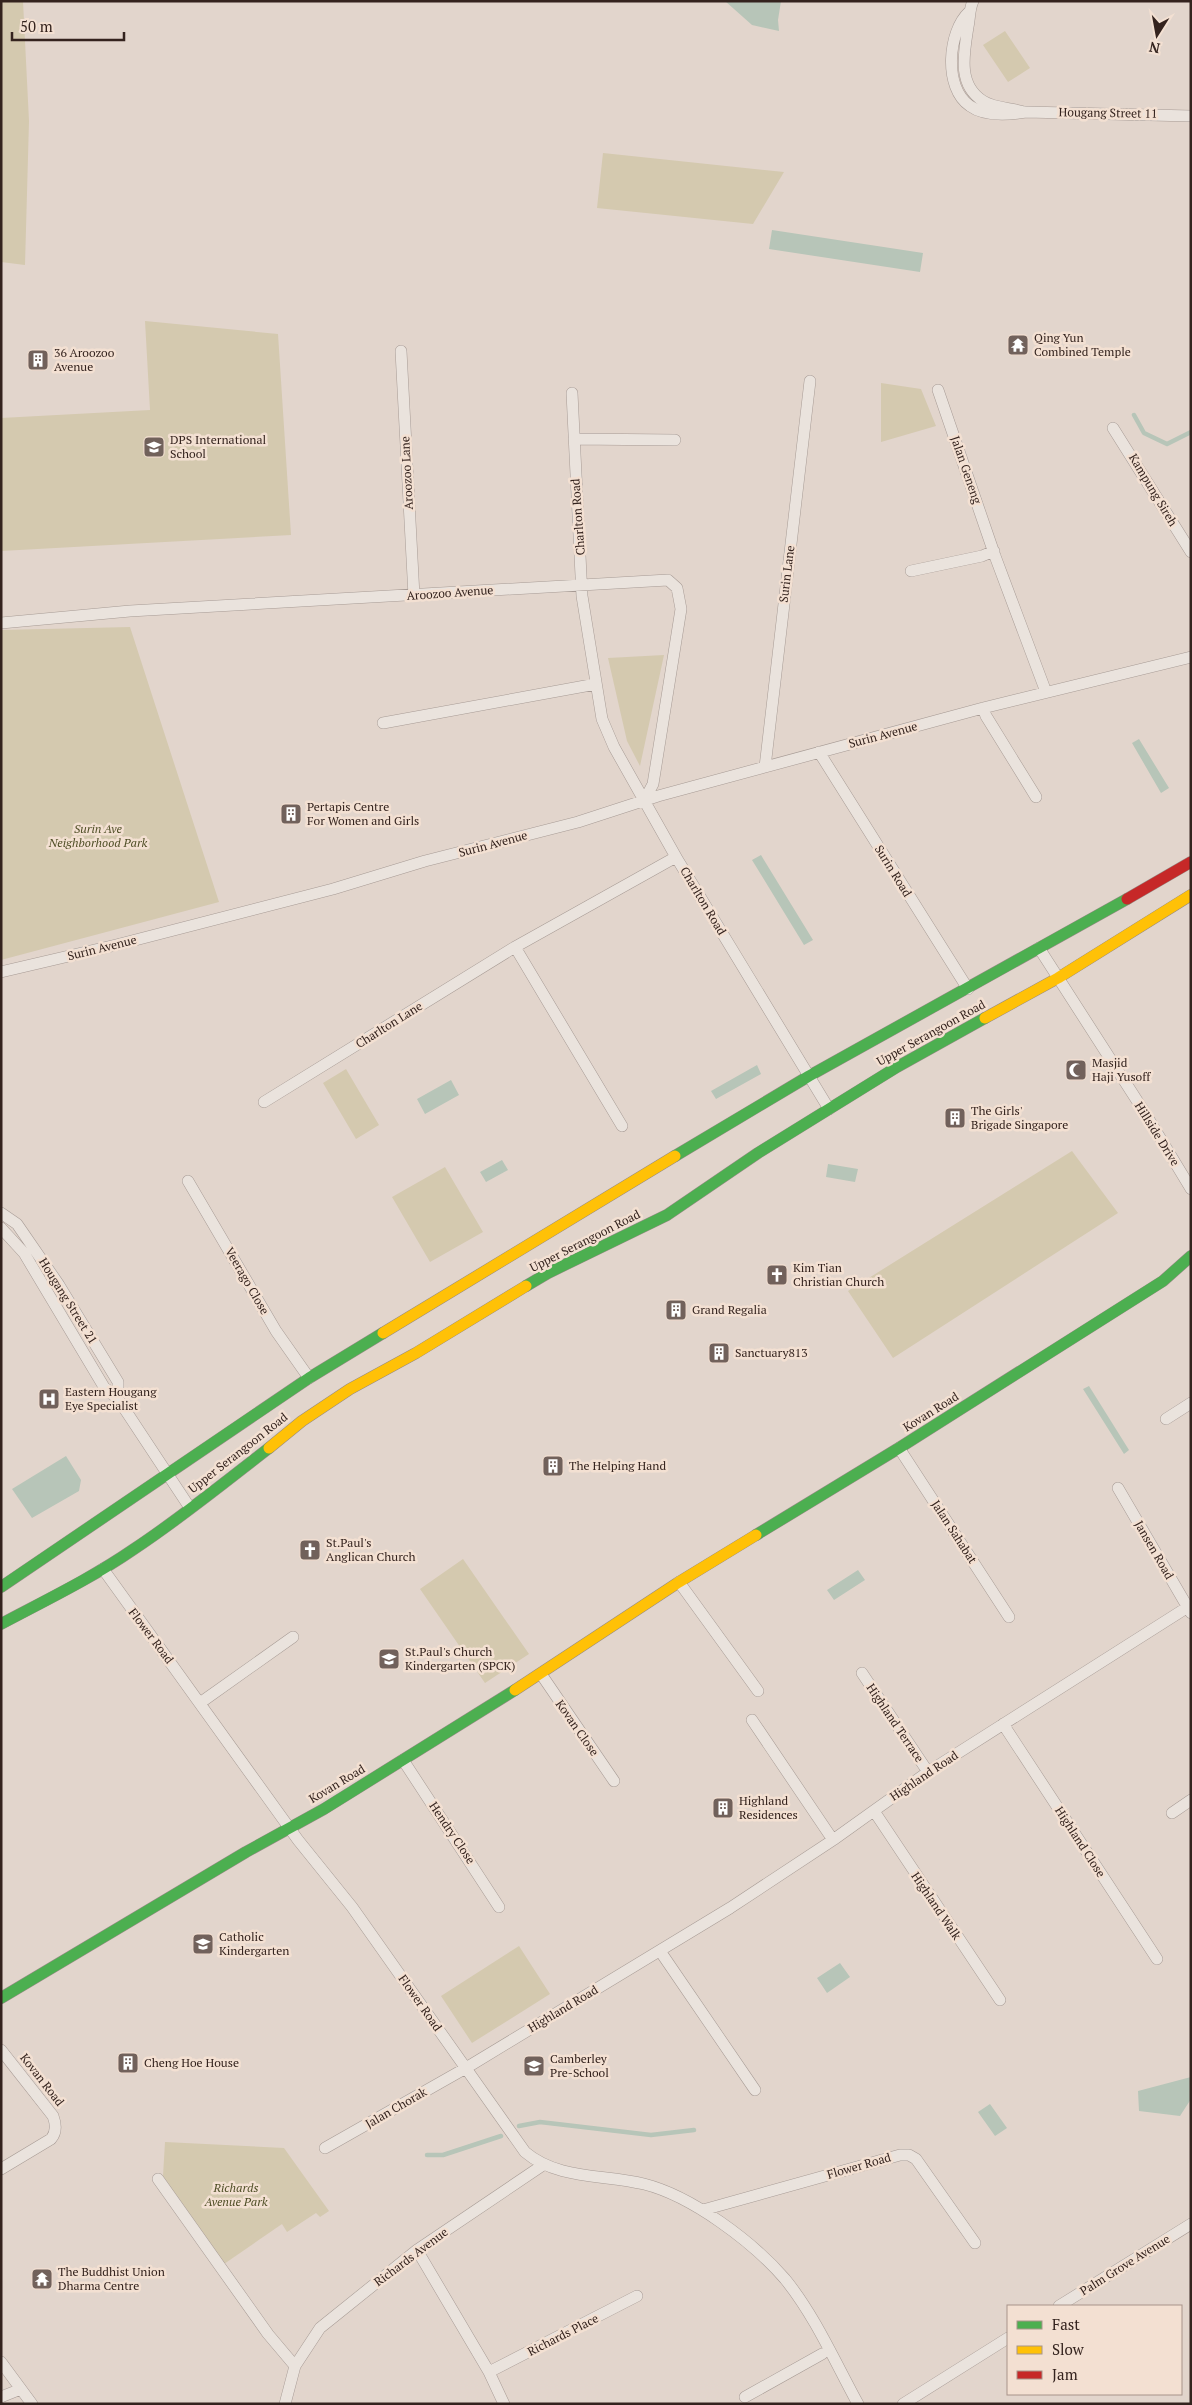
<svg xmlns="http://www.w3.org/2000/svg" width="1192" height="2405" viewBox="0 0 1192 2405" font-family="'PT Serif',serif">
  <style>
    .green { fill: #d4c9af }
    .water { fill: #b7c5b8 }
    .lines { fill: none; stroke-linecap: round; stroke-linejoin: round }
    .stream { stroke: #b7c5b8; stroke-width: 4.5 }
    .street-casing { stroke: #a79b95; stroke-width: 12 }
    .fast-casing { stroke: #968b85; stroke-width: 12 }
    .slow-casing { stroke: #968b85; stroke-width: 12 }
    .jam-casing { stroke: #968b85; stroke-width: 12 }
    .street { stroke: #eae3dd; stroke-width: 11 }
    .fast { stroke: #4caf50; stroke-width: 11 }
    .slow { stroke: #ffc107; stroke-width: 11 }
    .jam { stroke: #c62828; stroke-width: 11 }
    .labels { text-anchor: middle; stroke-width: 5; stroke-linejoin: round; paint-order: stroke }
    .street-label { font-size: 12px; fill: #34231e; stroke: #f3e0d2 }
    .poi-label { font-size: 12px; fill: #34231e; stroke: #f3e0d2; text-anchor: start }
    .park-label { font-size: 12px; font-style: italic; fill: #4f4e26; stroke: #f3e0d2 }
  </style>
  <rect width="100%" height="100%" fill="#e2d5cc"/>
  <path class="green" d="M 1,1 L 23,1 L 29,121 L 25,265 L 1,262 Z
    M 1005,31 L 1030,68 L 1008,82 L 983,45 Z
    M 603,153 L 784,172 L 753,224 L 597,208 Z
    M 145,321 L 278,334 L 291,535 L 1,551 L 1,418 L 150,410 Z
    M 881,383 L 921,389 L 936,426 L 881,442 Z
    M 130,627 L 219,902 L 1,960 L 1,630 Z
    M 664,655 L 640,766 L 627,741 L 608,658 Z
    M 346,1069 L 379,1125 L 356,1139 L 323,1083 Z
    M 1072,1151 L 1118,1213 L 893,1358 L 848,1291 Z
    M 445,1167 L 483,1232 L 430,1262 L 392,1197 Z
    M 463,1559 L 529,1654 L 485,1683 L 420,1589 Z
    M 519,1946 L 550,1994 L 472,2043 L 441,1996 Z
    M 165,2142 L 284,2148 L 329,2211 L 320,2217 L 316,2213 L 287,2232 L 282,2224 L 224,2264 L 163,2176 Z"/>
  <path class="water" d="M 725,1 L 781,1 L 778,20 L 779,31 L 752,25 Z
    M 772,230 L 923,253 L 920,272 L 769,249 Z
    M 1139,739 L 1169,788 L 1161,793 L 1132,743 Z
    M 761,855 L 813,940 L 804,945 L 752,860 Z
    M 757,1065 L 761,1074 L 716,1099 L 711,1091 Z
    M 451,1080 L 459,1095 L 425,1114 L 417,1099 Z
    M 502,1160 L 508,1170 L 486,1182 L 480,1172 Z
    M 828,1164 L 858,1169 L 855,1182 L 826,1177 Z
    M 1089,1386 L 1129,1450 L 1124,1454 L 1083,1389 Z
    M 66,1456 L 81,1480 L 79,1491 L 32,1518 L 12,1489 Z
    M 858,1570 L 865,1580 L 834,1600 L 827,1590 Z
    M 840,1963 L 850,1977 L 827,1993 L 817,1978 Z
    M 1191,2077 L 1191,2099 L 1180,2116 L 1139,2111 L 1138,2091 Z
    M 990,2104 L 1007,2128 L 995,2136 L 978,2112 Z"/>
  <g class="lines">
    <path class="stream" d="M 1134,415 L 1144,433 L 1167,444 L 1191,432
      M 519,2126 L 540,2122 L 651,2135 L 694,2130
      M 427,2155 L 443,2155 L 501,2136"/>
    <g class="street-casing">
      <path id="street" d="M 973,1 C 969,10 970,18 968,27 C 964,53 957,85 983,101 C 994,108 1011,108 1024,112
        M 969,12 C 948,31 943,88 970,106 C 985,117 1008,115 1026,112 L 1191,116
        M 401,351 L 414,596
        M 938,390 L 995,556 L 1046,692
        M 572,393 L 582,596 L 602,719 L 614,747 L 676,857 L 829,1109
        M 1113,428 L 1191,552
        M 574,439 L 675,440
        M 911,571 L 982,556 L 994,551
        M 1,623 L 130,611 L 668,580 L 677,588 L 681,609 L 653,784 L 644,801
        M 983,708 L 986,716 L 1036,797
        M 383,723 L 596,684
        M 819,752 L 968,989
        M 765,767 L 810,381
        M 515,947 L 622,1126
        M 1039,948 L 1145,1113 L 1191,1189
        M 1,972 L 116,945 L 333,889 L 425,861 L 578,822 L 658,796 L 983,708 L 1191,657
        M 264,1102 L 515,947 L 676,857
        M 188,1181 L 276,1331 L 309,1378
        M 1,1213 L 17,1224 L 59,1285 L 118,1382 L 118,1399
        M 1,1228 L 24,1253 L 104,1387 L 118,1399 L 190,1508
        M 1166,1419 L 1191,1403
        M 899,1448 L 1009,1617
        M 1118,1488 L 1191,1613
        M 103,1569 L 298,1840 L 352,1907 L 525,2152 C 558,2180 604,2174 644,2184 C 692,2196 753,2242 785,2279 C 815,2316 835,2362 858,2404
        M 679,1582 L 758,1691
        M 862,1673 L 928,1772
        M 541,1674 L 614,1781
        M 200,1703 L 293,1637
        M 752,1720 L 833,1840
        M 1003,1724 L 1157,1959
        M 403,1760 L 499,1907
        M 874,1811 L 1000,2000
        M 1172,1813 L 1191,1800
        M 660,1951 L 755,2090
        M 1,2050 L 53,2116 C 56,2124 57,2132 51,2139 L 1,2169
        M 325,2148 L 466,2068 L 730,1908 L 833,1840 L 928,1772 L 1191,1605
        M 158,2179 L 268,2334 L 295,2366
        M 703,2210 L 900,2155 L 909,2155 L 916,2159 L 975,2243
        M 417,2250 L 489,2372 L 504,2404
        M 1059,2306 L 1191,2224
        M 1,2362 L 32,2404
        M 489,2372 L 637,2296
        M 1,2397 L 21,2389
        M 745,2397 L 822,2354
        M 285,2404 L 295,2366 L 320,2328 L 417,2250 L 543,2165
        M 903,2404 L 1008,2338"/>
    </g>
    <g class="fast-casing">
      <path id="fast" d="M 675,1156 L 809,1076 L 1127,899
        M 526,1286 L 548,1273 L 667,1215 L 758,1153 L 897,1067 L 985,1018
        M 756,1535 L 899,1448 L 1163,1281 L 1191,1256
        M 1,1587 L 309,1378 L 383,1333
        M 1,1624 C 46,1600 92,1578 134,1549 C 181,1518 225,1482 269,1448
        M 1,1998 L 246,1852 L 324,1809 L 515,1690"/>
    </g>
    <g class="slow-casing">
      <path id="slow" d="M 985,1018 L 1058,978 L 1191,895
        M 383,1333 L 675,1156
        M 269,1448 L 302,1421 L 350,1389 L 416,1353 L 526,1286
        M 515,1690 L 679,1582 L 756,1535"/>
    </g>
    <g class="jam-casing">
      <path id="jam" d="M 1127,899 L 1191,862"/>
    </g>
    <use href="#street" class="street"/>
    <use href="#fast" class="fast"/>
    <use href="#slow" class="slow"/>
    <use href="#jam" class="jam"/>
  </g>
  <defs>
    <g id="temple-square" transform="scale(1.125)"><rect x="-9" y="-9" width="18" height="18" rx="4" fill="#71615b" stroke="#f3e0d2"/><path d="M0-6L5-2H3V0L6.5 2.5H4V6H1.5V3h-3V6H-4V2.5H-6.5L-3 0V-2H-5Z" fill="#fff"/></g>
    <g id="building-square" transform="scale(1.125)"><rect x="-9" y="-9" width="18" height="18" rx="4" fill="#71615b" stroke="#f3e0d2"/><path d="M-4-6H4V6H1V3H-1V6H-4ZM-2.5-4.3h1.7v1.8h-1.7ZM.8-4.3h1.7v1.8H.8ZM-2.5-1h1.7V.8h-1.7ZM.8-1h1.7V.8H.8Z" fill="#fff"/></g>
    <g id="school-square" transform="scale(1.125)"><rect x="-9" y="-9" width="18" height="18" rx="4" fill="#71615b" stroke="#f3e0d2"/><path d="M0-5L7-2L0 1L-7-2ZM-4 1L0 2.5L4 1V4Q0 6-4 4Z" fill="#fff"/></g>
    <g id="mosque-square" transform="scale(1.125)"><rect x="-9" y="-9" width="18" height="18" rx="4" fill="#71615b" stroke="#f3e0d2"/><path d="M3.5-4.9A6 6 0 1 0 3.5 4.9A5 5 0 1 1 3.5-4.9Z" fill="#fff"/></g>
    <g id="church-square" transform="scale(1.125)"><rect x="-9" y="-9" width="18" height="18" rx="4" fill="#71615b" stroke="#f3e0d2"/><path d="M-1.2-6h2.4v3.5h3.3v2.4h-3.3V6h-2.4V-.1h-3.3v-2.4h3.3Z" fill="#fff"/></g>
    <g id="hospital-square" transform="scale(1.125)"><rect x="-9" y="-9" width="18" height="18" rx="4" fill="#71615b" stroke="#f3e0d2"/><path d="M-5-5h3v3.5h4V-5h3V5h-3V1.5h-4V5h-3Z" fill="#fff"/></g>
  </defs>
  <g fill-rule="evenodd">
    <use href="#temple-square" x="1018" y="345"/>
    <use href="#building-square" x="38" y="360"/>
    <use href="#school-square" x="154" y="447"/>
    <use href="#building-square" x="291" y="814"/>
    <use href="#mosque-square" x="1076" y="1070"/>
    <use href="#building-square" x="955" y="1118"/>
    <use href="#church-square" x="777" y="1275"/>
    <use href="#building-square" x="676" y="1310"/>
    <use href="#building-square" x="719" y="1353"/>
    <use href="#hospital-square" x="49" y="1399"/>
    <use href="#building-square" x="553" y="1466"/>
    <use href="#church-square" x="310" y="1550"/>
    <use href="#school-square" x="389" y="1659"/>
    <use href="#building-square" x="723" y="1808"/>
    <use href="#school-square" x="203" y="1944"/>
    <use href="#building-square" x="128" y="2063"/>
    <use href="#school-square" x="534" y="2066"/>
    <use href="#temple-square" x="42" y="2279"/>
  </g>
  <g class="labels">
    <g class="street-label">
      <text transform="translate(1108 113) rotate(1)" y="4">Hougang Street 11</text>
      <text transform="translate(966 470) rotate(71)" y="4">Jalan Geneng</text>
      <text transform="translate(407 473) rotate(-93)" y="4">Aroozoo Lane</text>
      <text transform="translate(1153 490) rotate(59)" y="4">Kampung Sireh</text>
      <text transform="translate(578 517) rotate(-94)" y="4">Charlton Road</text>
      <text transform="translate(787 574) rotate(-83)" y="4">Surin Lane</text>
      <text transform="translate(450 593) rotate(-4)" y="4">Aroozoo Avenue</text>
      <text transform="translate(883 735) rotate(-15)" y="4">Surin Avenue</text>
      <text transform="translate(493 844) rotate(-15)" y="4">Surin Avenue</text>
      <text transform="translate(893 871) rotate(58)" y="4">Surin Road</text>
      <text transform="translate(703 901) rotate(59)" y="4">Charlton Road</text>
      <text transform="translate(102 948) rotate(-14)" y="4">Surin Avenue</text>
      <text transform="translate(389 1025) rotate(-32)" y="4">Charlton Lane</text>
      <text transform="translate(931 1033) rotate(-29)" y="4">Upper Serangoon Road</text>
      <text transform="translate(1157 1134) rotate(58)" y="4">Hillside Drive</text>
      <text transform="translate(585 1241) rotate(-27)" y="4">Upper Serangoon Road</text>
      <text transform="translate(247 1281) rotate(60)" y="4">Veerago Close</text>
      <text transform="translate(68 1301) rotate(58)" y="4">Hougang Street 21</text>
      <text transform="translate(931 1412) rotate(-32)" y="4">Kovan Road</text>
      <text transform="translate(238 1453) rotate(-38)" y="4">Upper Serangoon Road</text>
      <text transform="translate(954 1532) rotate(57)" y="4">Jalan Sahabat</text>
      <text transform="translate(1154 1550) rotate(60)" y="4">Jansen Road</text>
      <text transform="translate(151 1636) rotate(53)" y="4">Flower Road</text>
      <text transform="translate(895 1723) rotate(56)" y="4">Highland Terrace</text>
      <text transform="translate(577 1728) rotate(55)" y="4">Kovan Close</text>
      <text transform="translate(924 1776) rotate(-34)" y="4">Highland Road</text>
      <text transform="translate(337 1784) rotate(-31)" y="4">Kovan Road</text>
      <text transform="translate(452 1833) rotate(56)" y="4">Hendry Close</text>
      <text transform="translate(1080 1842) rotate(57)" y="4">Highland Close</text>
      <text transform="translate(936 1906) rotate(56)" y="4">Highland Walk</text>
      <text transform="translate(420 2003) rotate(55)" y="4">Flower Road</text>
      <text transform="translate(563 2009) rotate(-31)" y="4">Highland Road</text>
      <text transform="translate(42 2080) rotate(52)" y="4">Kovan Road</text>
      <text transform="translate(396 2108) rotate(-30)" y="4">Jalan Chorak</text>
      <text transform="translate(859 2166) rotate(-16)" y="4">Flower Road</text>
      <text transform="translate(411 2257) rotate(-37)" y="4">Richards Avenue</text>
      <text transform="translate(1125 2265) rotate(-32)" y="4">Palm Grove Avenue</text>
      <text transform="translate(563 2335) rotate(-27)" y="4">Richards Place</text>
    </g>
    <g class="poi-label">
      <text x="1034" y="342">Qing Yun<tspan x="1034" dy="14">Combined Temple</tspan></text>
      <text x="54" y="357">36 Aroozoo<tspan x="54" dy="14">Avenue</tspan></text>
      <text x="170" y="444">DPS International<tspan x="170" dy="14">School</tspan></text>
      <text x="307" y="811">Pertapis Centre<tspan x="307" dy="14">For Women and Girls</tspan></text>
      <text x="1092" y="1067">Masjid<tspan x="1092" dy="14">Haji Yusoff</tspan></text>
      <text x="971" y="1115">The Girls'<tspan x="971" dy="14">Brigade Singapore</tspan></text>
      <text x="793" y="1272">Kim Tian<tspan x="793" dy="14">Christian Church</tspan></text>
      <text x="692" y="1314">Grand Regalia</text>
      <text x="735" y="1357">Sanctuary813</text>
      <text x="65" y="1396">Eastern Hougang<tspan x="65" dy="14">Eye Specialist</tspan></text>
      <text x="569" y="1470">The Helping Hand</text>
      <text x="326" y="1547">St.Paul's<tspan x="326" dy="14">Anglican Church</tspan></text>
      <text x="405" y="1656">St.Paul's Church<tspan x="405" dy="14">Kindergarten (SPCK)</tspan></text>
      <text x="739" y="1805">Highland<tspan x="739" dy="14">Residences</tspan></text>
      <text x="219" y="1941">Catholic<tspan x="219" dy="14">Kindergarten</tspan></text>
      <text x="550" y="2063">Camberley<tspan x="550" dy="14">Pre-School</tspan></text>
      <text x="144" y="2067">Cheng Hoe House</text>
      <text x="58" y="2276">The Buddhist Union<tspan x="58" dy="14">Dharma Centre</tspan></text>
    </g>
    <g class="park-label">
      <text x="98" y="833">Surin Ave<tspan x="98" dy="14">Neighborhood Park</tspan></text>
      <text x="236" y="2192">Richards<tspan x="236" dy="14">Avenue Park</tspan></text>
    </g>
  </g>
  <rect width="1192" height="2405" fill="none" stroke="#34231e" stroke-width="5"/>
  <rect x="1007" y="2305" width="175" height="90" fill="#f3e0d2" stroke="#a7948a"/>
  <rect x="1017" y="2321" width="25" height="8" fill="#4caf50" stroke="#a7948a"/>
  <text x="1052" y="2330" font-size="15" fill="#34231e">Fast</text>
  <rect x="1017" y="2346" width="25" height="8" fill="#ffc107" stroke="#a7948a"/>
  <text x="1052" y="2355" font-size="15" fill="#34231e">Slow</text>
  <rect x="1017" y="2371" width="25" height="8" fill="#c62828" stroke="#a7948a"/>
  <text x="1052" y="2380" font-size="15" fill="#34231e">Jam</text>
  <g transform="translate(1157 35) rotate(191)" stroke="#f3e0d2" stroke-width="4" paint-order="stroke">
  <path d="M0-4L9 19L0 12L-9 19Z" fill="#34231e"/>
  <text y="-8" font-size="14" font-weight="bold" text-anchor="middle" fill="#34231e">N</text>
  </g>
  <path d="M12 32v8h112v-8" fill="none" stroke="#34231e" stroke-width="2.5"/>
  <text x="20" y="32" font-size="15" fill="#34231e" stroke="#f3e0d2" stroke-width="4" paint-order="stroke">50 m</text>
</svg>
